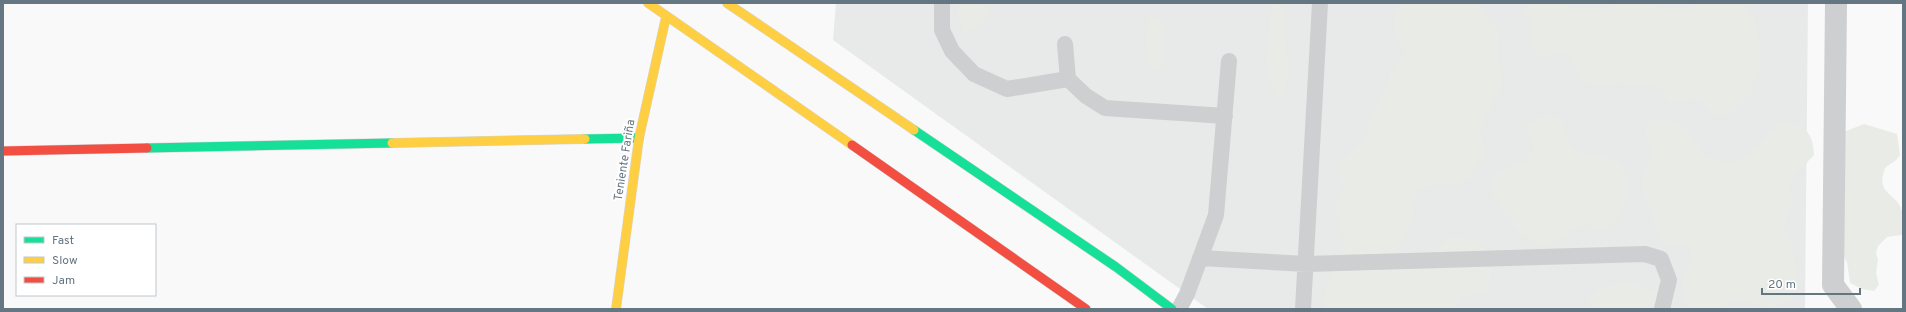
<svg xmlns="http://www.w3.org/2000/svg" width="1906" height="312" viewBox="0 0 1906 312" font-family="Overpass,sans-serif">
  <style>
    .built { fill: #e8e9e9 }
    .green { fill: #e8ebe6 }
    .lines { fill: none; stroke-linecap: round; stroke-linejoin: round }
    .fast-casing { stroke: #d5d6d7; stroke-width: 10 }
    .slow-casing { stroke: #d5d6d7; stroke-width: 10 }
    .jam-casing { stroke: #d5d6d7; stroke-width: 10 }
    .lane { stroke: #cecfd0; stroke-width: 16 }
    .street { stroke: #cecfd0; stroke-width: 22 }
    .fast { stroke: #16e098; stroke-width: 9 }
    .slow { stroke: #ffcf43; stroke-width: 9 }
    .jam { stroke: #f24e42; stroke-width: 9 }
    .labels { text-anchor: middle; stroke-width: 4; stroke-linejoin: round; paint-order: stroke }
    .street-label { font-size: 12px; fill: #657683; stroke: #fff }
  </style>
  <rect width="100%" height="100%" fill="#f9f9f9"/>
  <path class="built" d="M 836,3 L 1808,3 L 1805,309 L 1208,309 L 833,40 Z"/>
  <path class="green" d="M 955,3 L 991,3 C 987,22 982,27 964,33 L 959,21 Z
    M 1271,3 L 1285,3 C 1285,14 1284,26 1285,37 C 1288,64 1293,79 1278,103 C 1273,91 1266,75 1266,62 C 1266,42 1272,23 1271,3 Z
    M 1396,3 L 1479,3 L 1499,32 L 1498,60 L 1503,72 L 1502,86 L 1481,126 L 1482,141 L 1486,154 L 1470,177 L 1460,186 L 1431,185 L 1418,190 L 1413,203 L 1415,216 L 1397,254 L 1402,266 C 1432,274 1427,258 1444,243 C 1447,240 1452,238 1455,236 L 1481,242 C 1491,259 1492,274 1488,293 L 1460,296 L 1456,309 L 1324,309 C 1322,299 1327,285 1331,276 C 1334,269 1341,263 1342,255 C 1346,236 1336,219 1335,201 L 1343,191 L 1340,177 L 1340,164 L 1360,144 L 1367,132 L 1369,119 L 1388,86 L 1390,72 L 1407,54 L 1393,30 Z
    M 1524,3 L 1568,3 L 1574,7 L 1588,8 L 1602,7 L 1616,3 L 1652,3 L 1665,7 L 1678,8 L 1704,3 L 1741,3 L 1746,5 L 1754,17 L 1758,30 L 1761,57 L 1759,71 L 1751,82 L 1752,95 L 1731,112 L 1717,117 L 1698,97 L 1669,103 L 1662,90 L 1649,86 L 1635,86 L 1621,82 L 1593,85 L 1581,79 L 1568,54 L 1554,54 L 1541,58 L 1532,47 L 1532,19 L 1521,12 Z
    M 1154,16 C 1174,21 1162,33 1163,46 C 1164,53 1165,58 1164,65 L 1159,70 L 1152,67 C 1144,54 1145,35 1148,20 Z
    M 1546,114 L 1559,118 C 1561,122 1564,126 1566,131 C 1568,136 1567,142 1570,146 C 1584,160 1604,151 1618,163 C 1635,178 1629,210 1614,224 C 1611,227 1604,228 1600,230 L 1587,224 L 1573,230 L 1550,245 L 1537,246 L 1516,228 L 1492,195 L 1491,181 L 1500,172 L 1525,161 L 1535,150 L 1532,137 L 1524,126 Z
    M 1665,119 C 1691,126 1688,133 1702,152 C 1710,163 1730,165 1741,158 C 1756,149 1768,135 1781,124 C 1804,124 1813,131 1814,155 L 1794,176 L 1790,189 L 1793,201 L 1783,229 C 1794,246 1792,248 1795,267 C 1796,277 1798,284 1796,295 L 1774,309 L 1760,306 L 1747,299 L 1732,299 L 1724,309 L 1684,309 L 1685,296 L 1681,283 L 1691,258 L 1689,245 L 1675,247 L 1663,242 L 1642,191 L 1641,178 L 1652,152 L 1644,131 L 1651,120 Z
    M 1864,124 L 1897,134 L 1900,155 L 1896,160 L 1885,168 C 1875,195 1896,192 1902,211 C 1905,217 1903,226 1903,233 L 1901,235 L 1887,237 L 1878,246 L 1876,253 L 1878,260 L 1876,273 L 1879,285 L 1874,291 L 1862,289 L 1850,283 L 1847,262 L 1843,255 L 1844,132 Z
    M 1634,284 C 1651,289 1659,295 1668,309 L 1587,309 C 1591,284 1615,285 1634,284 Z"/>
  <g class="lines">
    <g class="fast-casing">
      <path id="fast" d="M 914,130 L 1116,267 L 1172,309
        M 585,139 L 639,138
        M 147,148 L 392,143"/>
    </g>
    <g class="slow-casing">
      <path id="slow" d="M 648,3 L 852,145
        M 727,3 L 914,130
        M 392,143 L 585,139
        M 616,309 L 639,138 L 666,17"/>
    </g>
    <g class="jam-casing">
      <path id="jam" d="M 852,145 L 1086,309
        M 3,151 L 147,148"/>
    </g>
    <path class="lane" d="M 942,3 L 942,30 L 952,51 L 974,74 L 1007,89 L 1068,79 L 1065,44
      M 1068,79 L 1086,96 L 1105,108 L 1225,116
      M 1200,258 L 1306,264 L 1645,254 L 1661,259 L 1669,280 L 1662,309
      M 1179,309 L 1187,294 L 1216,215 L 1229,61
      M 1303,309 L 1320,3"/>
    <path class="street" d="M 1836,3 L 1833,285 L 1851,309"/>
    <use href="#fast" class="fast"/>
    <use href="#slow" class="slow"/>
    <use href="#jam" class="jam"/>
  </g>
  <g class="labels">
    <g class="street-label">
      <text transform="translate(624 160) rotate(-81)" y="4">Teniente Fariña</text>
    </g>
  </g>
  <rect width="1906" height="312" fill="none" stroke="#657683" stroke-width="8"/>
  <rect x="16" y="224" width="140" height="72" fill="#ffffff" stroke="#c1c8cd"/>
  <rect x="24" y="237" width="20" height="6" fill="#16e098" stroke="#c1c8cd"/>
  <text x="52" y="244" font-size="12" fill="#657683">Fast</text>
  <rect x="24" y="257" width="20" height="6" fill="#ffcf43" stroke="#c1c8cd"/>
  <text x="52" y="264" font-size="12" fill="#657683">Slow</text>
  <rect x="24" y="277" width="20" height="6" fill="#f24e42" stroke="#c1c8cd"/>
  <text x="52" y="284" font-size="12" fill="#657683">Jam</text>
  <path d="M1762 288v6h98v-6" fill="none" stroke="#657683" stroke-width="2"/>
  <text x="1768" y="288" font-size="12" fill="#657683" stroke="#ffffff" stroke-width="3" paint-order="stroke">20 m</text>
</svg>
